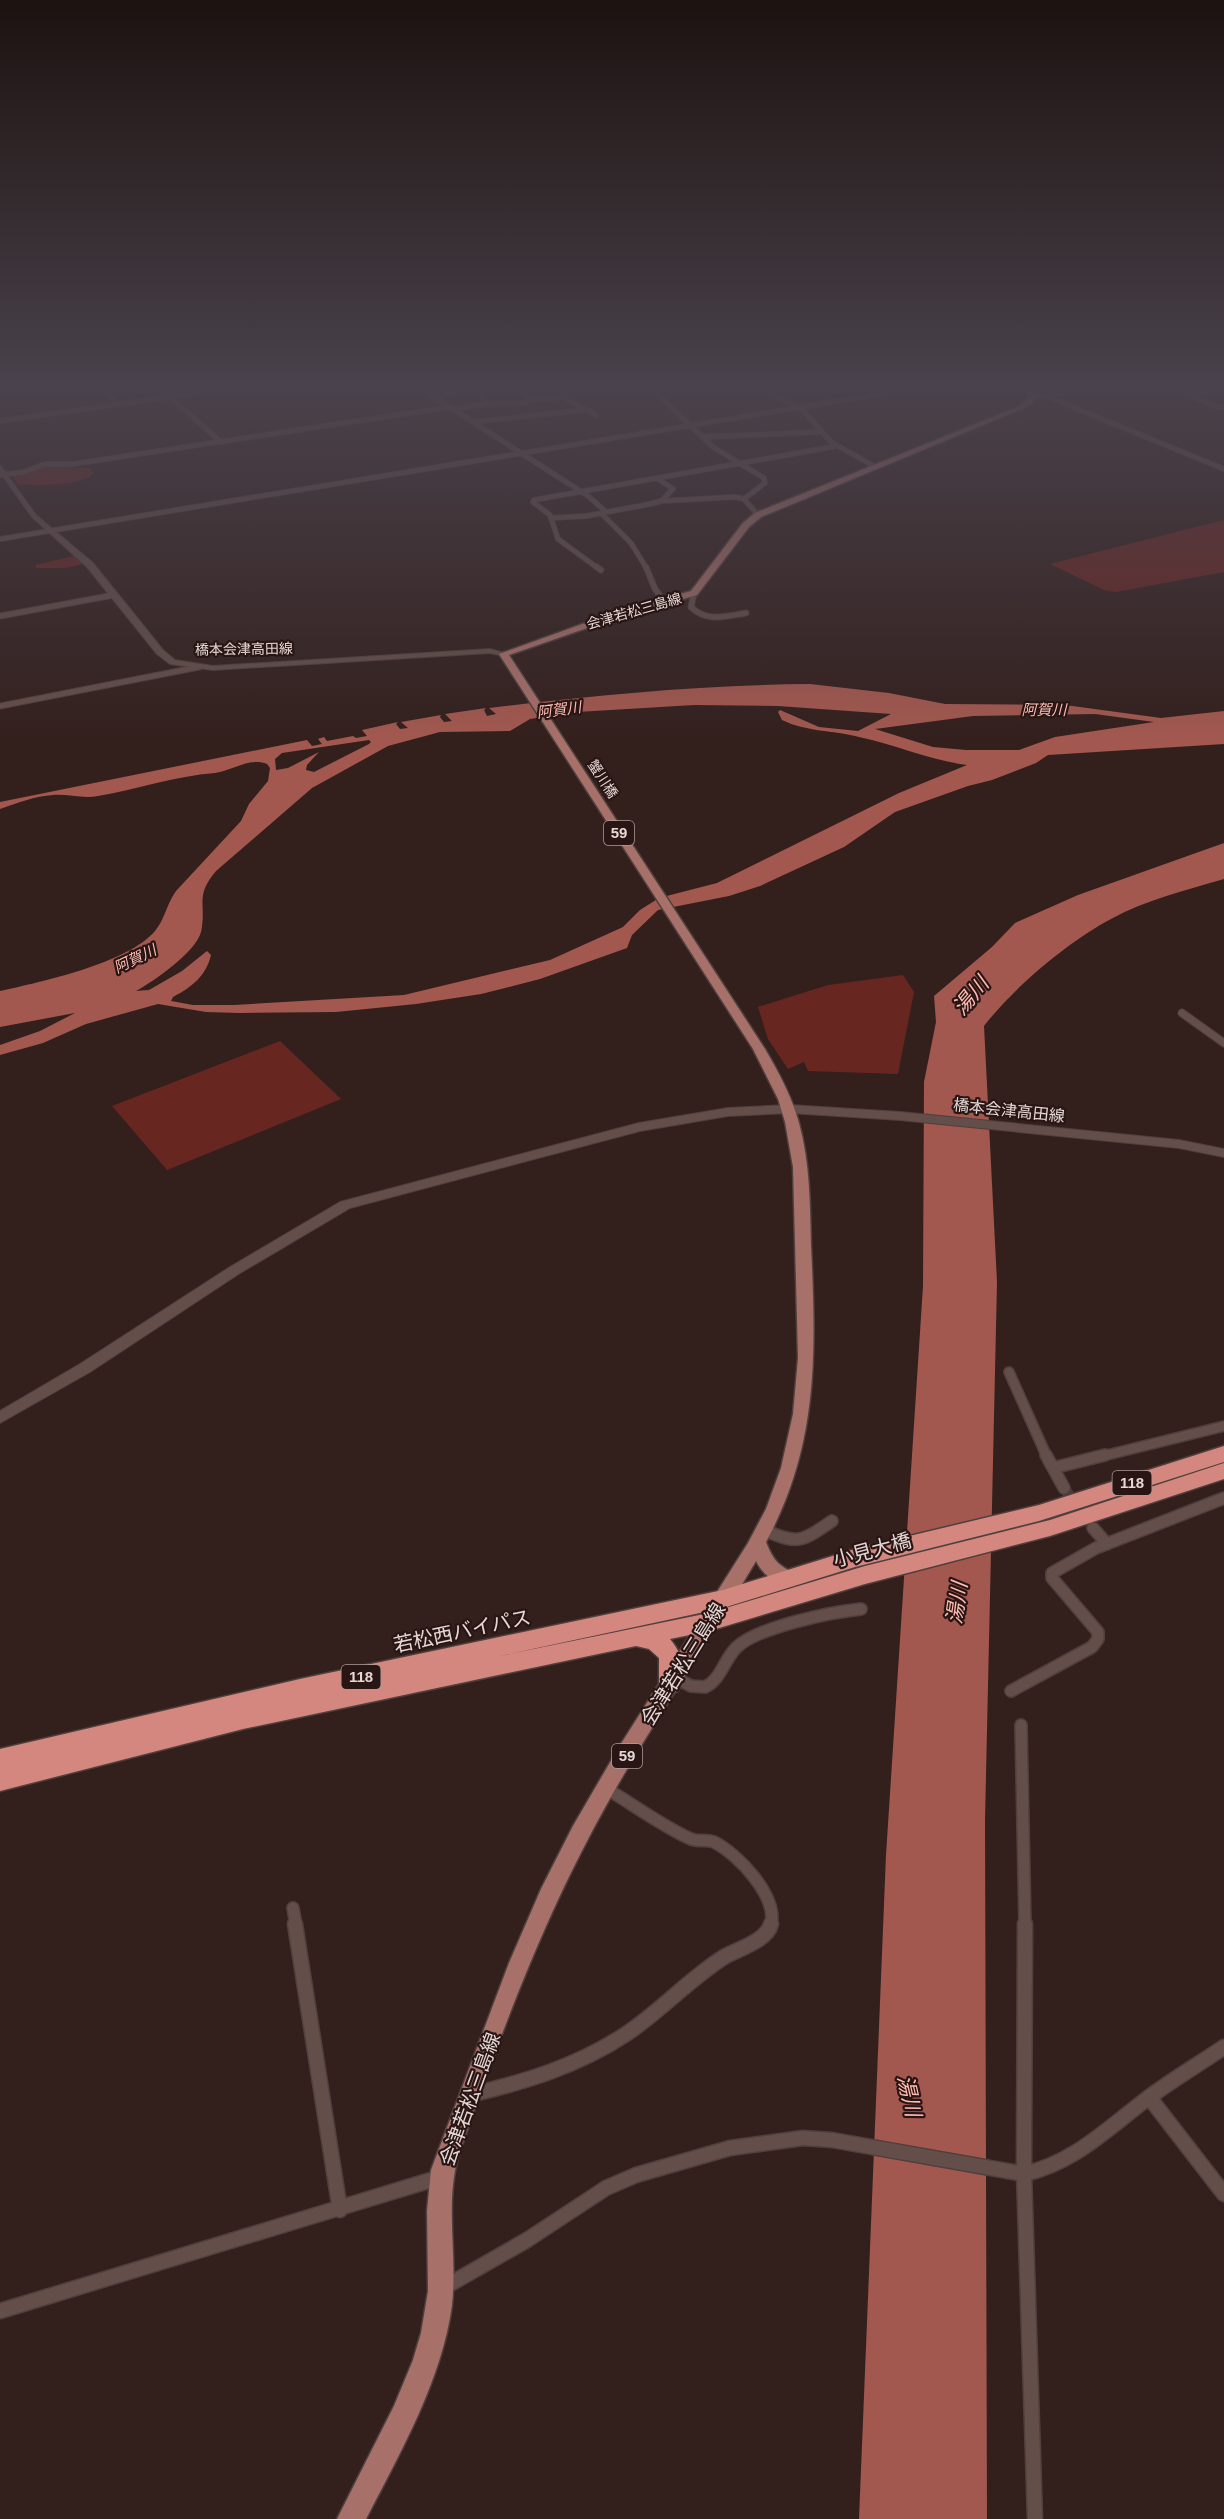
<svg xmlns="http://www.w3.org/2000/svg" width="1224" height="2519" viewBox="0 0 1224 2519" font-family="Arial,'Noto Sans JP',sans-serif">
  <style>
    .green { fill: #682621 }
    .water { fill: #a2584f; fill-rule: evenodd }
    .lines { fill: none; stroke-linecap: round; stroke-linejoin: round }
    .street-tunnel { stroke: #4e3b39; stroke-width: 11; stroke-dasharray: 11 6; stroke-linecap: butt }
    .street-far5-casing { stroke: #4f3f3d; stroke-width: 6 }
    .street-far4-casing { stroke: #4f3f3d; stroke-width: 7 }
    .street-far3-casing { stroke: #4f3f3d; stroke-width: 9 }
    .street-far2-casing { stroke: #4f3f3d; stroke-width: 12 }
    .street-far1-casing { stroke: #4f3f3d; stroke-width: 14 }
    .street-casing { stroke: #4f3f3d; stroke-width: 17 }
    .secondary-casing { stroke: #4f3f3d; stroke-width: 2 }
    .primary-casing { stroke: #4f3f3d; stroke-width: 3 }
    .highway-casing { stroke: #4f3f3d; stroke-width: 3 }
    .street-far5 { stroke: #644e4a; stroke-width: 4.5 }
    .street-far4 { stroke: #644e4a; stroke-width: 5 }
    .street-far3 { stroke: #644e4a; stroke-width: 7 }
    .street-far2 { stroke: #644e4a; stroke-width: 9 }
    .street-far1 { stroke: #644e4a; stroke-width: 11 }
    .street { stroke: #644e4a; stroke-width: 14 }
    .secondary { fill: #644e4a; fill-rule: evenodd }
    .primary { fill: #a77069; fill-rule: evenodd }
    .highway { fill: #d3877e; fill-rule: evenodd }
    .labels { text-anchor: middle; stroke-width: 4.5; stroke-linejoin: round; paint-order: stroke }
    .far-street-label { font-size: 14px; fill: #e4d7d5; stroke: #291614 }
    .far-water-label { font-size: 15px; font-style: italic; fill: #febcb3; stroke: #291614 }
    .shield { fill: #291614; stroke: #ac9d9b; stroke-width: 1.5 }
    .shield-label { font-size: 15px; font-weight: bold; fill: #e4d7d5 }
    .street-label { font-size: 16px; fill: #e4d7d5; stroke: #291614 }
    .near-street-label { font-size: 20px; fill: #e4d7d5; stroke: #291614 }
    .near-water-label { font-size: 21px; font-style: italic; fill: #febcb3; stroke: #291614 }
  </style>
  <rect width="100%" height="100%" fill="#33201d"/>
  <path class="green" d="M 45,466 L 90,468 L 94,474 C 79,486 36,486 18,484 L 11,475 Z
    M 1224,520 L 1224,572 L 1116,592 L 1104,590 L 1050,564 Z
    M 74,556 L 83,564 L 65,568 L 36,568 L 35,565 Z
    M 903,975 L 914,992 L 898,1074 L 808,1071 L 804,1062 L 788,1069 L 768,1039 L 758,1007 L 828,985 Z
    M 280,1041 L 341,1099 L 167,1170 L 112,1106 Z"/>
  <path class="water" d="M 810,684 L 889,693 L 945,704 L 1065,705 L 1161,718 L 1224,711 L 1224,744 L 1048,755 L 1036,763 L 992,780 L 968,786 L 895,812 L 844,847 L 760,886 L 729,896 L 658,910 L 632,935 L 627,948 L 540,979 L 481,994 L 416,1004 L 336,1012 L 240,1013 L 206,1012 L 158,1004 L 86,1024 L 43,1043 L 0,1055 L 0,1045 L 40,1031 L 75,1013 L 0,1027 L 0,991 C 41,982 128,963 155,931 C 165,919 167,903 176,891 L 241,821 L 249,804 L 268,781 L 270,768 L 267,764 C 249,757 232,771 215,773 C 175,776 138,789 98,796 C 84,799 68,794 53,795 C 35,796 17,803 0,809 L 0,802 L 307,740 L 312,746 L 322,744 L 318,739 L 324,737 L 327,741 L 353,736 L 356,738 L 367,736 L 362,730 L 398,722 L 396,724 L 400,729 L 408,728 L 401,722 L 441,715 L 440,717 L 444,722 L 452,721 L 445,714 L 486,708 L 484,710 L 487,716 L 496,714 L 489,708 C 595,695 703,685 810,684 ZM 694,705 L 778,706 L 891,714 L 858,731 L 819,727 L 780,710 L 778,712 L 782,720 C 807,732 832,730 859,737 C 896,745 930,760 967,765 L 899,793 L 717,883 L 659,898 L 640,910 L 623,927 L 550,960 L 404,995 L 234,1005 L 193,1005 L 171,1001 L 173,997 C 192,987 206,976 211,955 L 207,951 L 182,971 L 149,990 L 136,991 C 154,981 196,952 201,932 C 207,904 194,897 216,871 L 312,788 L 388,746 L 440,732 L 510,731 L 530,719 L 577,712 ZM 1095,714 L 1154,722 L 1055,737 L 1019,750 L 966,750 L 933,747 L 875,729 L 973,716 ZM 369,740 L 371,742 L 369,744 L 314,772 L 306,770 L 307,765 L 319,752 L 288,768 L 276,770 L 275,759 L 282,753 Z
    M 1224,843 L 1224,879 C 1187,890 1145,900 1111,919 C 1069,941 1013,988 984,1026 L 997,1282 L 985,1820 L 987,2519 L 859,2519 L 886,1855 L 923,1286 L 924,1082 L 936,1022 L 934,996 L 992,947 L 1015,923 L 1078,895 Z"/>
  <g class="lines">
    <path class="street-tunnel" d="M 1064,1488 L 1087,1520"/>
    <g class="street-far5-casing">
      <path id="street-far5" d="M 102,388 L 119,404
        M 160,388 L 221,442
        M 420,388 L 588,496 L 605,511
        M 575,388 L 560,392 L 563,397 L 596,415
        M 651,388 L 713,447 L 764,478 L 765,483 L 744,499
        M 759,388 L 802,409 L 831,442 L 874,466
        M 479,392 L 488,404 L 526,403 L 529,400 L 520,388
        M 1186,394 L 1217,407 L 1224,407
        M 433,396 L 493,388
        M 1046,396 L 1224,469
        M 529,400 L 563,397
        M 453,409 L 488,404
        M 0,421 L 233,388
        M 472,422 L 585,410
        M 702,437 L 820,432
        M 0,475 L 24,472 L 45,464 L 73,464 L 450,407
        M 661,501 L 735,497 L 744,499 L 758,515
        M 601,513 L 631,543 L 647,569
        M 551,518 L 586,516 L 650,504 L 661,501 L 673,489 L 657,478
        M 0,539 L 918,388
        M 599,569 L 558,539 L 550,515 L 533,502 L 534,500 L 837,446"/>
    </g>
    <g class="street-far4-casing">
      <path id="street-far4" d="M 597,567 L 601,570
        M 646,567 L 655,589 L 665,602
        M 694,593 L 691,607 C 707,623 726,616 746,613
        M 0,616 L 114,595
        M 0,706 L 199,667"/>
    </g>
    <g class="street-far3-casing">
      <path id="street-far3" d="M 1182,1013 L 1224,1043"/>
    </g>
    <g class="street-far2-casing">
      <path id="street-far2" d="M 1009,1372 L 1047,1457
        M 1099,1457 L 1224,1426"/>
    </g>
    <g class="street-far1-casing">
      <path id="street-far1" d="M 1046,1455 L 1064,1488
        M 1053,1468 L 1105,1455
        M 1093,1528 L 1107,1544
        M 764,1530 C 799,1545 801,1542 832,1521
        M 674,1677 L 691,1686 L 705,1687 C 721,1680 724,1659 737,1647 C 758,1627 832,1612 861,1609
        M 1011,1691 L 1092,1647 L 1098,1639 L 1098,1632 L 1052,1578 L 1052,1573 L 1096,1548 L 1224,1498
        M 1021,1725 L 1025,1925
        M 607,1789 C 634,1805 662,1826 691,1839 C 698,1842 707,1839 714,1842 C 738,1854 778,1896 771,1925
        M 293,1908 L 296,1925"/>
    </g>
    <g class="street-casing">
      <path id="street" d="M 295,1924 L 340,2210
        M 1025,1924 L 1024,2174 L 1035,2519
        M 469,2095 C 525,2082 578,2066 626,2034 C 661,2011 689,1979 724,1957 C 738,1949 767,1941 771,1924
        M 1149,2097 L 1224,2194
        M 443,2288 L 527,2240 L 606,2188 L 636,2175 L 730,2148 L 803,2138 L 832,2140 L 1024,2174 C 1074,2163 1108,2128 1148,2098 C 1172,2080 1199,2064 1224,2047
        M 0,2311 L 441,2177"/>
    </g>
    <g class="secondary-casing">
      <path id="secondary" d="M 1106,388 L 1128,388 L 1033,398 L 1030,396 Z
        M 1167,388 L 1176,388 L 1188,392 L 1224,388 L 1224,392 L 1188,396 Z
        M 0,465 L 36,515 L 93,563 L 163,650 L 175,660 L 213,666 L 490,649 L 508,654 L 504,656 L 490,653 L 213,670 L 170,664 L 157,654 L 87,567 L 32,517 L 0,472 Z
        M 790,1105 L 900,1112 L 1179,1140 L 1224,1149 L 1224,1157 L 1179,1148 L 900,1120 L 790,1113 L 728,1116 L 640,1131 L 350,1208 L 240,1273 L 90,1372 L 0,1423 L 0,1411 L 80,1364 L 230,1267 L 340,1202 L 639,1123 L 728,1108 Z"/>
    </g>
    <g class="primary-casing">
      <path id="primary" d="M 1020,388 L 1027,388 L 1036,396 L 1031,404 L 1024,408 L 761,517 L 749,527 L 697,595 L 616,618 L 509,655 L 765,1049 C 779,1073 792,1097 799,1123 C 810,1163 810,1204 811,1245 C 816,1353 819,1444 766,1542 C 773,1560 779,1567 796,1573 L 799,1578 L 796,1583 C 779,1589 763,1575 756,1561 C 701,1655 637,1744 587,1841 C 536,1938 497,2044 461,2148 C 443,2199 458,2252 452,2305 C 442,2380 400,2453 366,2519 L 337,2519 L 394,2406 L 413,2360 L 421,2333 L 428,2291 L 427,2211 L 431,2170 L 509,1963 L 541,1889 L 573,1826 L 619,1747 L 748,1543 L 766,1509 L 781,1468 L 793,1414 L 798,1358 L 793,1167 L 785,1122 L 778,1099 L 753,1049 L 499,654 L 610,614 L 691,591 L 743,523 L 755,513 L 1020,406 L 1029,396 Z"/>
    </g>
    <g class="highway-casing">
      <path id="highway" d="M 1224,1446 L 1224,1462 L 1039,1521 L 855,1567 L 723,1608 L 500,1656 L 709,1613 L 865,1566 L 1050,1520 L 1224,1463 L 1224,1479 L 1050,1536 L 865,1584 L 709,1631 L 670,1639 C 683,1654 687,1673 678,1691 L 670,1694 L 662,1691 L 659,1684 L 659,1658 L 649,1649 L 636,1646 L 243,1729 L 0,1791 L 0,1749 L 300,1679 L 723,1590 L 855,1549 L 1039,1505 Z"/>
    </g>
    <use href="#street-far5" class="street-far5"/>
    <use href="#street-far4" class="street-far4"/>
    <use href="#street-far3" class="street-far3"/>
    <use href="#street-far2" class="street-far2"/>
    <use href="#street-far1" class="street-far1"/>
    <use href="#street" class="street"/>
    <use href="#secondary" class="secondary"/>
    <use href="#primary" class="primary"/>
    <use href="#highway" class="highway"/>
  </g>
  <linearGradient id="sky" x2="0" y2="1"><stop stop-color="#1c1210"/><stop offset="0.52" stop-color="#4a424c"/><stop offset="1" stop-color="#4a424c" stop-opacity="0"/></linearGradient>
  <rect width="1224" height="741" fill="url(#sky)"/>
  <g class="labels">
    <g class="far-street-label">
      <text transform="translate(634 611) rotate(-16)" y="5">会津若松三島線</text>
      <text transform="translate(244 649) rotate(-1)" y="5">橋本会津高田線</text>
      <text transform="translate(603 779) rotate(57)" y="5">蟹川橋</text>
    </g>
    <g class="far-water-label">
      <text transform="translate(559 710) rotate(-8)" y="5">阿賀川</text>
      <text x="1044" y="715">阿賀川</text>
      <text transform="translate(135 959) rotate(-26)" y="5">阿賀川</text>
    </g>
    <g class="shield">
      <rect x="604" y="821" width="30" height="24" rx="4.5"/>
      <rect x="1112.5" y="1471" width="39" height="24" rx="4.5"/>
      <rect x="341.5" y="1665" width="39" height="24" rx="4.5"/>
      <rect x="612" y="1744" width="30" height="24" rx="4.5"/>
    </g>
    <g class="shield-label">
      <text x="619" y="838">59</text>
      <text x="1132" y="1488">118</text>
      <text x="361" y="1682">118</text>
      <text x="627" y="1761">59</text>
    </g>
    <g class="street-label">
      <text transform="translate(1009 1110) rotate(6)" y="6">橋本会津高田線</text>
    </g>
    <g class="near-street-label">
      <text transform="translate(872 1550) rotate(-15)" y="7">小見大橋</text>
      <text transform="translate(462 1631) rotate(-12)" y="7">若松西バイパス</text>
      <text transform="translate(683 1664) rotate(-58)" y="7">会津若松三島線</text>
      <text transform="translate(470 2099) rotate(-70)" y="7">会津若松三島線</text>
    </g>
    <g class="near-water-label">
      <text transform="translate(971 996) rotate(-50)" y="7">湯川</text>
      <text transform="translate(957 1603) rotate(-82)" y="7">湯川</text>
      <text transform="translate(909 2096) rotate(77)" y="7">湯川</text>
    </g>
  </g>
</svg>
